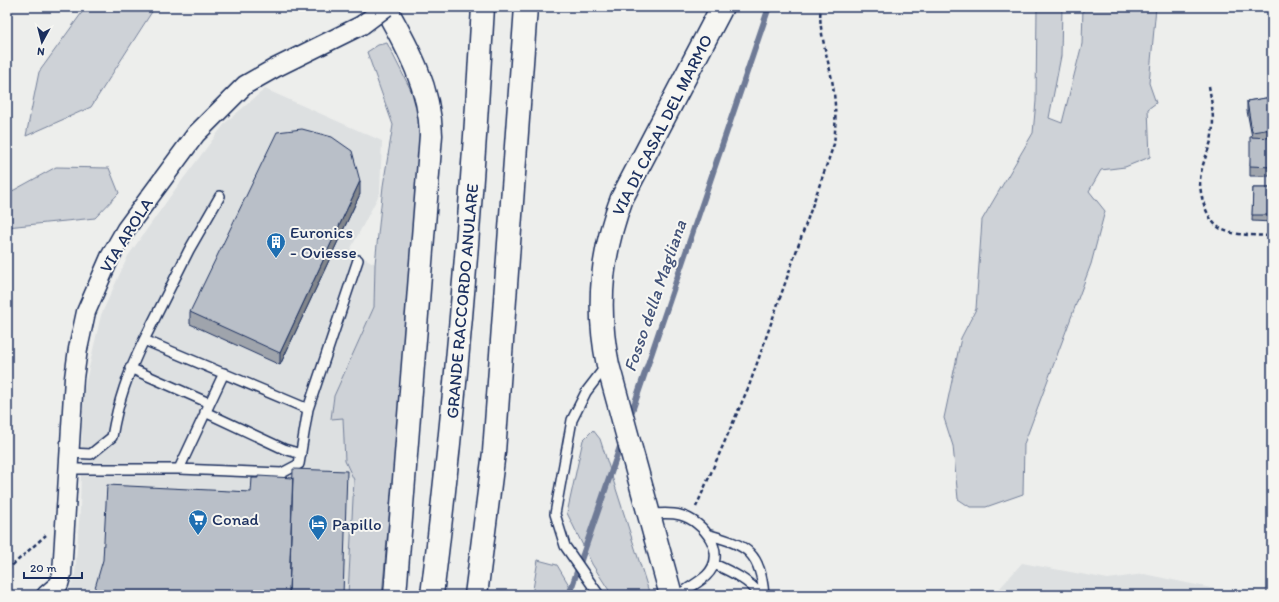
<svg xmlns="http://www.w3.org/2000/svg" width="1279" height="602" viewBox="0 0 1279 602" font-family="Itim,sans-serif">
  <style>
    .built { fill: #dde0e1 }
    .green { fill: #ced2d7; stroke: #74809a }
    .lines { fill: none; stroke-linecap: round; stroke-linejoin: round }
    .stream { stroke: #6e7a96; stroke-width: 6 }
    .lane-casing { stroke: #1b2f5e; stroke-width: 12 }
    .street-casing { stroke: #1b2f5e; stroke-width: 21 }
    .secondary-casing { stroke: #1b2f5e; stroke-width: 25 }
    .highway-casing { stroke: #1b2f5e; stroke-width: 25 }
    .path { stroke: #1b2f5e; stroke-width: 2.5; stroke-dasharray: 4 3; stroke-linecap: butt }
    .lane { stroke: #f6f6f2; stroke-width: 9 }
    .street { stroke: #f6f6f2; stroke-width: 18 }
    .secondary { stroke: #f6f6f2; stroke-width: 22 }
    .highway { stroke: #f6f6f2; stroke-width: 22 }
    .street-bridge-casing { stroke: #1b2f5e; stroke-width: 21; stroke-linecap: butt }
    .street-bridge { stroke: #f6f6f2; stroke-width: 18 }
    .wall { fill: #9fa4ac; stroke: #1b2f5e }
    .shaded-wall { fill: #82868c; stroke: #1b2f5e }
    .building { fill: #b9bfc8; stroke: #1b2f5e }
    .labels { text-anchor: middle; stroke-width: 4; stroke-linejoin: round; paint-order: stroke }
    .street-label { font-size: 17px; fill: #1b2f5e; stroke: #f6f6f2 }
    .poi-label { font-size: 17px; fill: #1b2f5e; stroke: #f6f6f2; text-anchor: start }
    .water-label { font-size: 18px; font-style: italic; fill: #44547a; stroke: #f6f6f2 }
  </style>
  <rect width="100%" height="100%" fill="#edeeec"/>
  <filter id="ink" filterUnits="userSpaceOnUse"><feTurbulence type="fractalNoise" baseFrequency=".025" numOctaves="2"/><feDisplacementMap in="SourceGraphic" scale="8" xChannelSelector="R" yChannelSelector="G"/><feConvolveMatrix kernelMatrix="1 2 1 2 8 2 1 2 1" color-interpolation-filters="sRGB"/></filter>
  <g filter="url(#ink)">
    <path class="built" d="M 265,89 L 382,141 L 380,193 L 350,250 L 375,264 L 374,307 L 334,396 L 331,419 L 343,417 L 345,461 L 354,480 L 348,595 L 67,595 L 75,575 L 80,509 L 83,394 L 101,315 L 128,256 L 174,191 L 226,122 Z
      M 1022,563 L 1108,579 L 1144,574 L 1244,595 L 994,595 Z"/>
    <path class="green" d="M 86,7 L 155,7 L 91,107 L 26,136 L 39,72 Z
      M 1037,7 L 1062,7 L 1061,56 L 1049,118 L 1062,123 L 1082,44 L 1083,7 L 1156,7 L 1149,83 L 1156,103 L 1148,109 L 1150,157 L 1125,167 L 1101,170 L 1089,191 L 1105,211 L 1091,264 L 1024,444 L 1023,494 L 986,507 L 970,507 L 958,499 L 953,446 L 944,418 L 961,338 L 976,309 L 982,220 L 1033,133 L 1036,101 Z
      M 387,43 L 425,118 L 406,305 L 398,419 L 382,595 L 348,595 L 354,480 L 345,461 L 343,418 L 331,419 L 334,396 L 374,307 L 375,264 L 383,186 L 393,125 L 367,52 L 378,45 Z
      M 56,167 L 109,168 L 119,193 L 95,218 L 7,227 L 7,194 Z
      M 593,430 L 600,439 L 650,595 L 612,595 L 592,564 L 567,513 L 583,440 Z
      M 538,560 L 557,565 L 575,595 L 532,595 Z"/>
    <g class="lines">
      <path class="stream" d="M 630,417 L 769,7
        M 569,595 L 622,441"/>
      <g class="lane-casing">
        <path id="lane" d="M 144,340 L 189,250 L 220,196
          M 130,368 L 209,403
          M 308,409 L 358,260
          M 205,412 L 284,449 L 301,454
          M 69,469 L 179,469 L 282,473 L 299,464 L 308,409 L 144,340 C 128,373 118,401 112,437 L 91,454 L 69,453
          M 179,469 L 224,373
          M 649,514 C 658,514 670,512 680,515 C 704,521 729,554 706,576 C 698,583 687,589 678,595
          M 710,535 C 748,546 760,552 764,595
          M 714,564 C 732,572 748,580 761,595
          M 599,595 L 565,546 L 555,514 L 572,420 L 586,392 L 606,366"/>
      </g>
      <g class="street-casing">
        <path id="street" d="M 46,595 L 59,584 L 62,574 L 74,378 L 78,349 L 86,312 L 110,257 L 126,229 L 196,134 L 245,85 L 275,68 L 362,25"/>
      </g>
      <g class="secondary-casing">
        <path id="secondary" d="M 671,595 L 608,365 C 596,308 601,253 622,198 L 722,7"/>
      </g>
      <g class="highway-casing">
        <path id="highway" d="M 385,7 C 408,48 430,87 431,135 L 395,595
          M 432,595 C 456,400 472,203 483,7
          M 476,595 L 494,452 L 526,7"/>
      </g>
      <path class="path" d="M 1209,86 C 1212,104 1215,122 1211,141 C 1208,152 1203,162 1201,173 C 1197,189 1206,223 1223,230 C 1237,236 1257,235 1272,236
        M 696,507 L 749,386 L 834,144 C 836,125 836,106 833,86 C 830,64 817,28 821,7
        M 7,570 L 46,535"/>
      <use href="#lane" class="lane"/>
      <use href="#street" class="street"/>
      <use href="#secondary" class="secondary"/>
      <use href="#highway" class="highway"/>
      <g class="street-bridge-casing">
        <path id="street-bridge" d="M 362,25 L 386,7"/>
      </g>
      <use href="#street-bridge" class="street-bridge"/>
    </g>
    <path class="wall" d="M 1272,97 L 1272,176 L 1250,176 L 1250,166 L 1252,137 L 1247,111 L 1247,101 Z
      M 1253,188 L 1272,188 L 1272,222 L 1252,221 Z
      M 360,194 L 280,365 L 190,324 L 190,312 Z"/>
    <path class="shaded-wall" d="M 360,181 L 360,194 L 280,365 L 280,353 Z"/>
    <path class="building" d="M 1272,97 L 1272,129 L 1252,132 L 1247,101 Z
      M 302,129 L 332,137 L 352,151 L 360,181 L 280,353 L 190,312 L 277,132 Z
      M 1250,137 L 1272,138 L 1272,167 L 1250,166 Z
      M 1253,188 L 1272,188 L 1272,215 L 1252,215 Z
      M 293,469 L 347,471 L 343,595 L 289,595 Z
      M 258,476 L 293,478 L 289,595 L 91,595 L 94,591 L 103,560 L 107,485 L 251,492 L 252,478 L 258,478 Z"/>
  </g>
  <defs>
    <g id="building-pin" transform="scale(1)"><path d="M0 17L-7.5 6A9.5 9.5 0 1 1 7.5 6Z" fill="#1f6fb2" stroke="#f6f6f2"/><path d="M-4-6H4V6H1V3H-1V6H-4ZM-2.5-4.3h1.7v1.8h-1.7ZM.8-4.3h1.7v1.8H.8ZM-2.5-1h1.7V.8h-1.7ZM.8-1h1.7V.8H.8Z" fill="#fff"/></g>
    <g id="supermarket-pin" transform="scale(1)"><path d="M0 17L-7.5 6A9.5 9.5 0 1 1 7.5 6Z" fill="#1f6fb2" stroke="#f6f6f2"/><path d="M-6-5.5h2.5l.6 2H6L4.5 2H-2.5L-4.4-4H-6ZM-1.5 3.2a1.3 1.3 0 1 0 .1 0ZM3 3.2a1.3 1.3 0 1 0 .1 0Z" fill="#fff"/></g>
    <g id="hotel-pin" transform="scale(1)"><path d="M0 17L-7.5 6A9.5 9.5 0 1 1 7.5 6Z" fill="#1f6fb2" stroke="#f6f6f2"/><path d="M-6-4.5h1.5V1H6V5H4.5V3h-9V5H-6ZM-4 0a1.8 1.8 0 1 1 3.6 0ZM.5 0V-2.5h3Q6-2.5 6 0Z" fill="#fff"/></g>
  </defs>
  <g fill-rule="evenodd">
    <use href="#building-pin" x="276" y="242"/>
    <use href="#supermarket-pin" x="198" y="519"/>
    <use href="#hotel-pin" x="318" y="524"/>
  </g>
  <g class="labels">
    <g class="street-label">
      <text transform="translate(662 125) rotate(-63)" y="6">VIA DI CASAL DEL MARMO</text>
      <text transform="translate(126 235) rotate(-58)" y="6">VIA AROLA</text>
      <text transform="translate(462 301) rotate(-85)" y="6">GRANDE RACCORDO ANULARE</text>
    </g>
    <g class="poi-label">
      <text x="290" y="238">Euronics<tspan x="290" dy="20">- Oviesse</tspan></text>
      <text x="212" y="525">Conad</text>
      <text x="332" y="530">Papillo</text>
    </g>
    <g class="water-label">
      <text transform="translate(655 296) rotate(-71)" y="6">Fosso della Magliana</text>
    </g>
  </g>
  <rect width="1279" height="602" fill="none" stroke="#f6f6f2" stroke-width="24"/>
  <rect x="12" y="12" width="1255" height="578" fill="none" stroke="#1b2f5e" stroke-width="1.5" filter="url(#ink)"/>
  <g transform="translate(42 42) rotate(187)" stroke="#f6f6f2" stroke-width="3" paint-order="stroke">
  <path d="M0-3L7 15L0 10L-7 15Z" fill="#1b2f5e"/>
  <text y="-6" font-size="11" font-weight="bold" text-anchor="middle" fill="#1b2f5e">N</text>
  </g>
  <path d="M24 572v6h58v-6" fill="none" stroke="#1b2f5e" stroke-width="2"/>
  <text x="30" y="572" font-size="12" fill="#1b2f5e" stroke="#f6f6f2" stroke-width="3" paint-order="stroke">20 m</text>
</svg>
